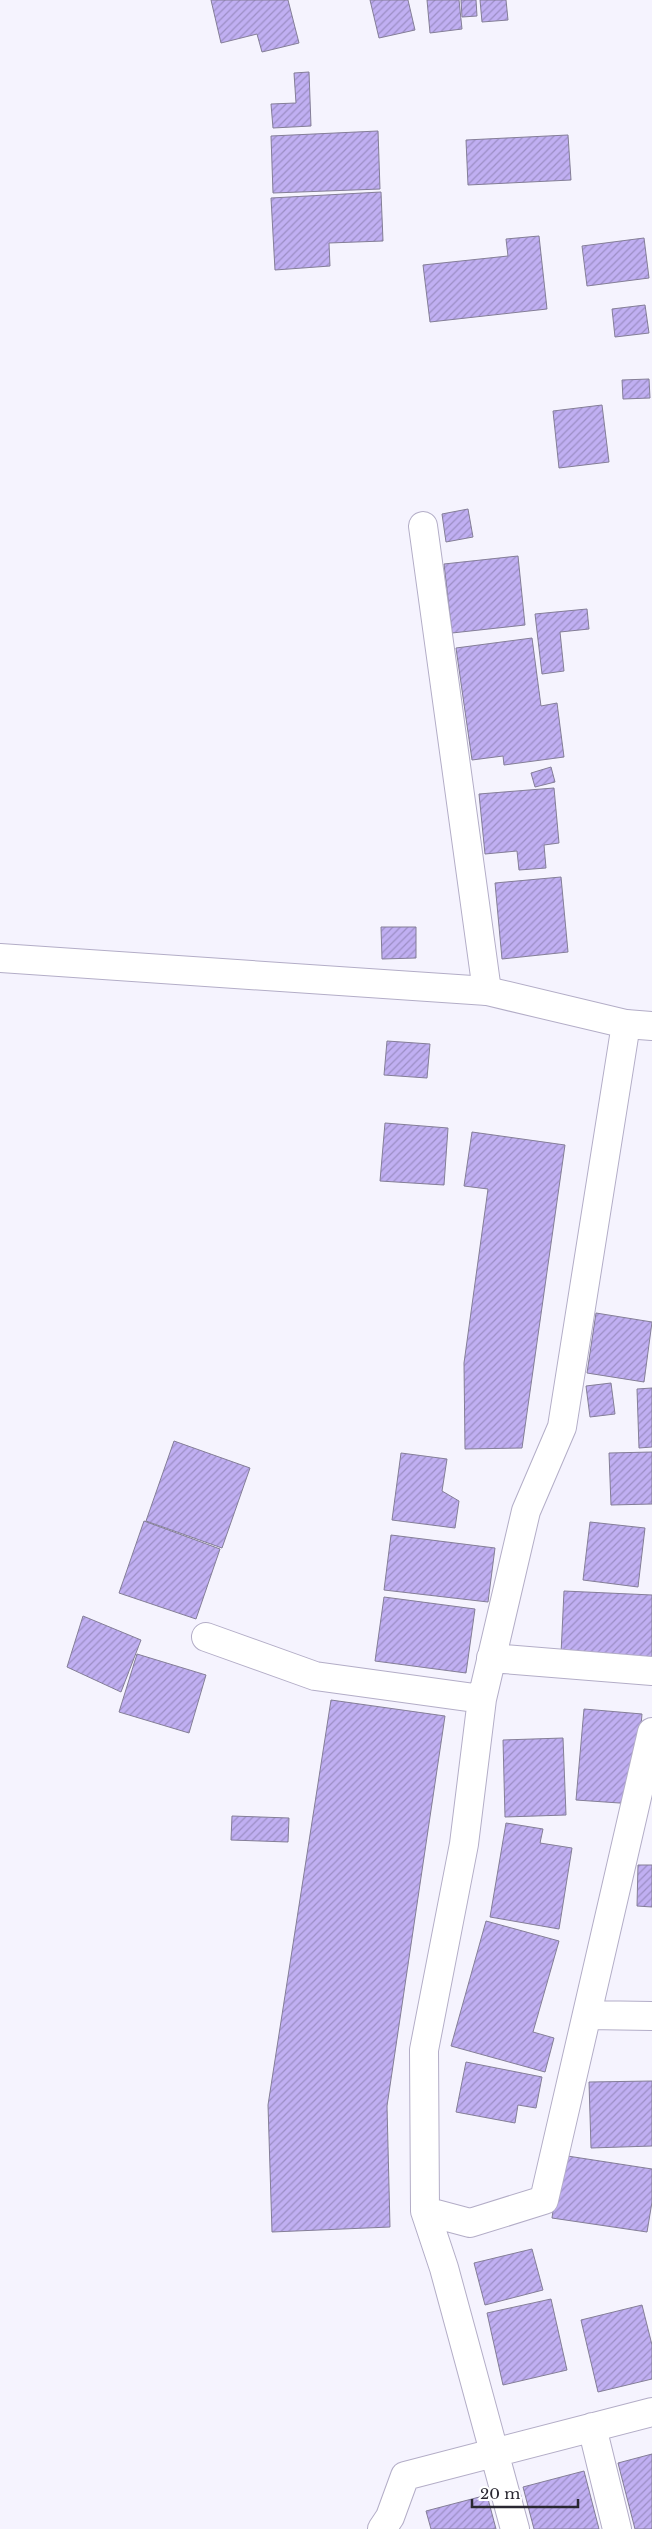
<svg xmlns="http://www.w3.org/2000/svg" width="652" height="2529" viewBox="0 0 652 2529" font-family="'Libre Baskerville',serif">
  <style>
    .building { fill: url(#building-hatch); stroke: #847e97 }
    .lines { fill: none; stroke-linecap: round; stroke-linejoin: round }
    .minor-casing { stroke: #b3adc7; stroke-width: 30 }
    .tertiary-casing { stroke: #b3adc7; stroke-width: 30 }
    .minor { stroke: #fff; stroke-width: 28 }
    .tertiary { stroke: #fff; stroke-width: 28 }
  </style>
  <defs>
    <pattern id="building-hatch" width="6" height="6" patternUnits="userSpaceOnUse" patternTransform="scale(1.25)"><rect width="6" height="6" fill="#c0aff2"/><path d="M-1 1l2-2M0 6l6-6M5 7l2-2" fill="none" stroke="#9c8ec5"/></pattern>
  </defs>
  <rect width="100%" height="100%" fill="#f5f3fe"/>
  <path class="building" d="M 211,0 L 288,0 L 299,43 L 262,52 L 257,34 L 221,43 Z
    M 370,0 L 408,0 L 415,30 L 379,38 Z
    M 427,0 L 459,0 L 462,29 L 430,33 Z
    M 461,0 L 476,0 L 477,16 L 462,17 Z
    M 480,0 L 506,0 L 508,20 L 482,22 Z
    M 309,72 L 311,126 L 273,128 L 271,104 L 296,103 L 294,73 Z
    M 378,131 L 380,189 L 273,193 L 271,136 Z
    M 568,135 L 571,180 L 468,185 L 466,140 Z
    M 381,192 L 383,241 L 329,243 L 330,266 L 275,270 L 271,198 Z
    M 539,236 L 547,309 L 430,322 L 423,265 L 508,256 L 506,239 Z
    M 644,238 L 649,278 L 587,286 L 582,246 Z
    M 645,305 L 649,333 L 615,337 L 612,309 Z
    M 649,379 L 650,398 L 623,399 L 622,380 Z
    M 602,405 L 609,462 L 559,468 L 553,411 Z
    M 468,509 L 473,537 L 446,542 L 442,514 Z
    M 518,556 L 525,625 L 452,633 L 444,564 Z
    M 587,609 L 589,629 L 560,632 L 564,671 L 542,674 L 535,614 Z
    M 532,638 L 541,706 L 557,703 L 564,757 L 504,765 L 503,756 L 472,760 L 456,648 Z
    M 551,767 L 555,782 L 535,787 L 531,773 Z
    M 554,788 L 559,843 L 544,845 L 546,868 L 519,870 L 517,851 L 485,854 L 479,794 Z
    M 561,877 L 568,952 L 502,959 L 495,883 Z
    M 381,927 L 416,927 L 416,958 L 382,959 Z
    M 387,1041 L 430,1044 L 427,1078 L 384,1075 Z
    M 385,1123 L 448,1128 L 444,1185 L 380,1181 Z
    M 472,1132 L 565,1145 L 522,1448 L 465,1449 L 464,1363 L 488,1189 L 464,1186 Z
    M 596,1313 L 652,1322 L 644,1382 L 587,1373 Z
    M 611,1383 L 615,1414 L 590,1417 L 586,1386 Z
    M 652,1388 L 652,1447 L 639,1448 L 637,1389 Z
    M 174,1441 L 250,1468 L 222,1548 L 146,1521 Z
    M 652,1452 L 652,1504 L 611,1505 L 609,1453 Z
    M 401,1453 L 447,1459 L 442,1491 L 459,1501 L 455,1528 L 392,1520 Z
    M 144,1521 L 220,1549 L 196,1619 L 119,1593 Z
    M 590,1522 L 645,1528 L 638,1587 L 583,1580 Z
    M 391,1535 L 495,1548 L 488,1602 L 384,1590 Z
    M 564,1591 L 652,1595 L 652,1658 L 561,1654 Z
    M 384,1597 L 475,1609 L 466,1673 L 375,1661 Z
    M 83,1616 L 141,1640 L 121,1692 L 67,1667 Z
    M 137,1654 L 206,1675 L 189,1733 L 119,1712 Z
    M 331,1700 L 445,1716 L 387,2106 L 390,2227 L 272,2232 L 268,2105 Z
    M 584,1709 L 642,1714 L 634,1804 L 576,1800 Z
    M 563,1738 L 566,1815 L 505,1817 L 503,1740 Z
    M 232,1816 L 289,1818 L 288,1842 L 231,1840 Z
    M 506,1823 L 543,1829 L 540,1843 L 572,1848 L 559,1929 L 490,1917 Z
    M 638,1865 L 652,1865 L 652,1907 L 637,1906 Z
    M 486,1921 L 559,1941 L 533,2032 L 554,2038 L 545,2072 L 451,2046 Z
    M 466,2062 L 542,2077 L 536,2108 L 518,2105 L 515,2123 L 456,2112 Z
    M 652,2081 L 652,2146 L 591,2148 L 589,2082 Z
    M 561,2155 L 652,2169 L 652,2202 L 647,2232 L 552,2218 Z
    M 532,2249 L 543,2290 L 485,2305 L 474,2263 Z
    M 551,2299 L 567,2370 L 503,2385 L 487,2313 Z
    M 642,2305 L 652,2345 L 652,2379 L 598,2392 L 581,2320 Z
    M 652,2454 L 652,2529 L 635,2529 L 618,2463 Z
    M 584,2471 L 599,2529 L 534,2529 L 523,2487 Z
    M 487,2495 L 496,2529 L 431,2529 L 426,2511 Z"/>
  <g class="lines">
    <g class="minor-casing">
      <path id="minor" d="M 423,526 L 487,991
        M 206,1637 L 315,1676 L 482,1699
        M 491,1658 L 652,1671
        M 588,2015 L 652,2016
        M 425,2211 L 470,2223 L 544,2200 L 652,1732
        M 592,2427 L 617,2529
        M 382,2529 L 390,2517 L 405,2476 L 652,2412
        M 515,2529 L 444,2268 L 425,2211 L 424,2050 L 464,1844 L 482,1699 L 526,1511 L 562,1427 L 626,1024"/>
    </g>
    <g class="tertiary-casing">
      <path id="tertiary" d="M 0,958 L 487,991 L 626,1024 L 652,1026"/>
    </g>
    <use href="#minor" class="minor"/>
    <use href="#tertiary" class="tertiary"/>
  </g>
  <path d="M472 2499v8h106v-8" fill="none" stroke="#2a2832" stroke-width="2.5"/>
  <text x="480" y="2499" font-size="15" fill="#2a2832" stroke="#ffffff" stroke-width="4" paint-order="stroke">20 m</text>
</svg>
